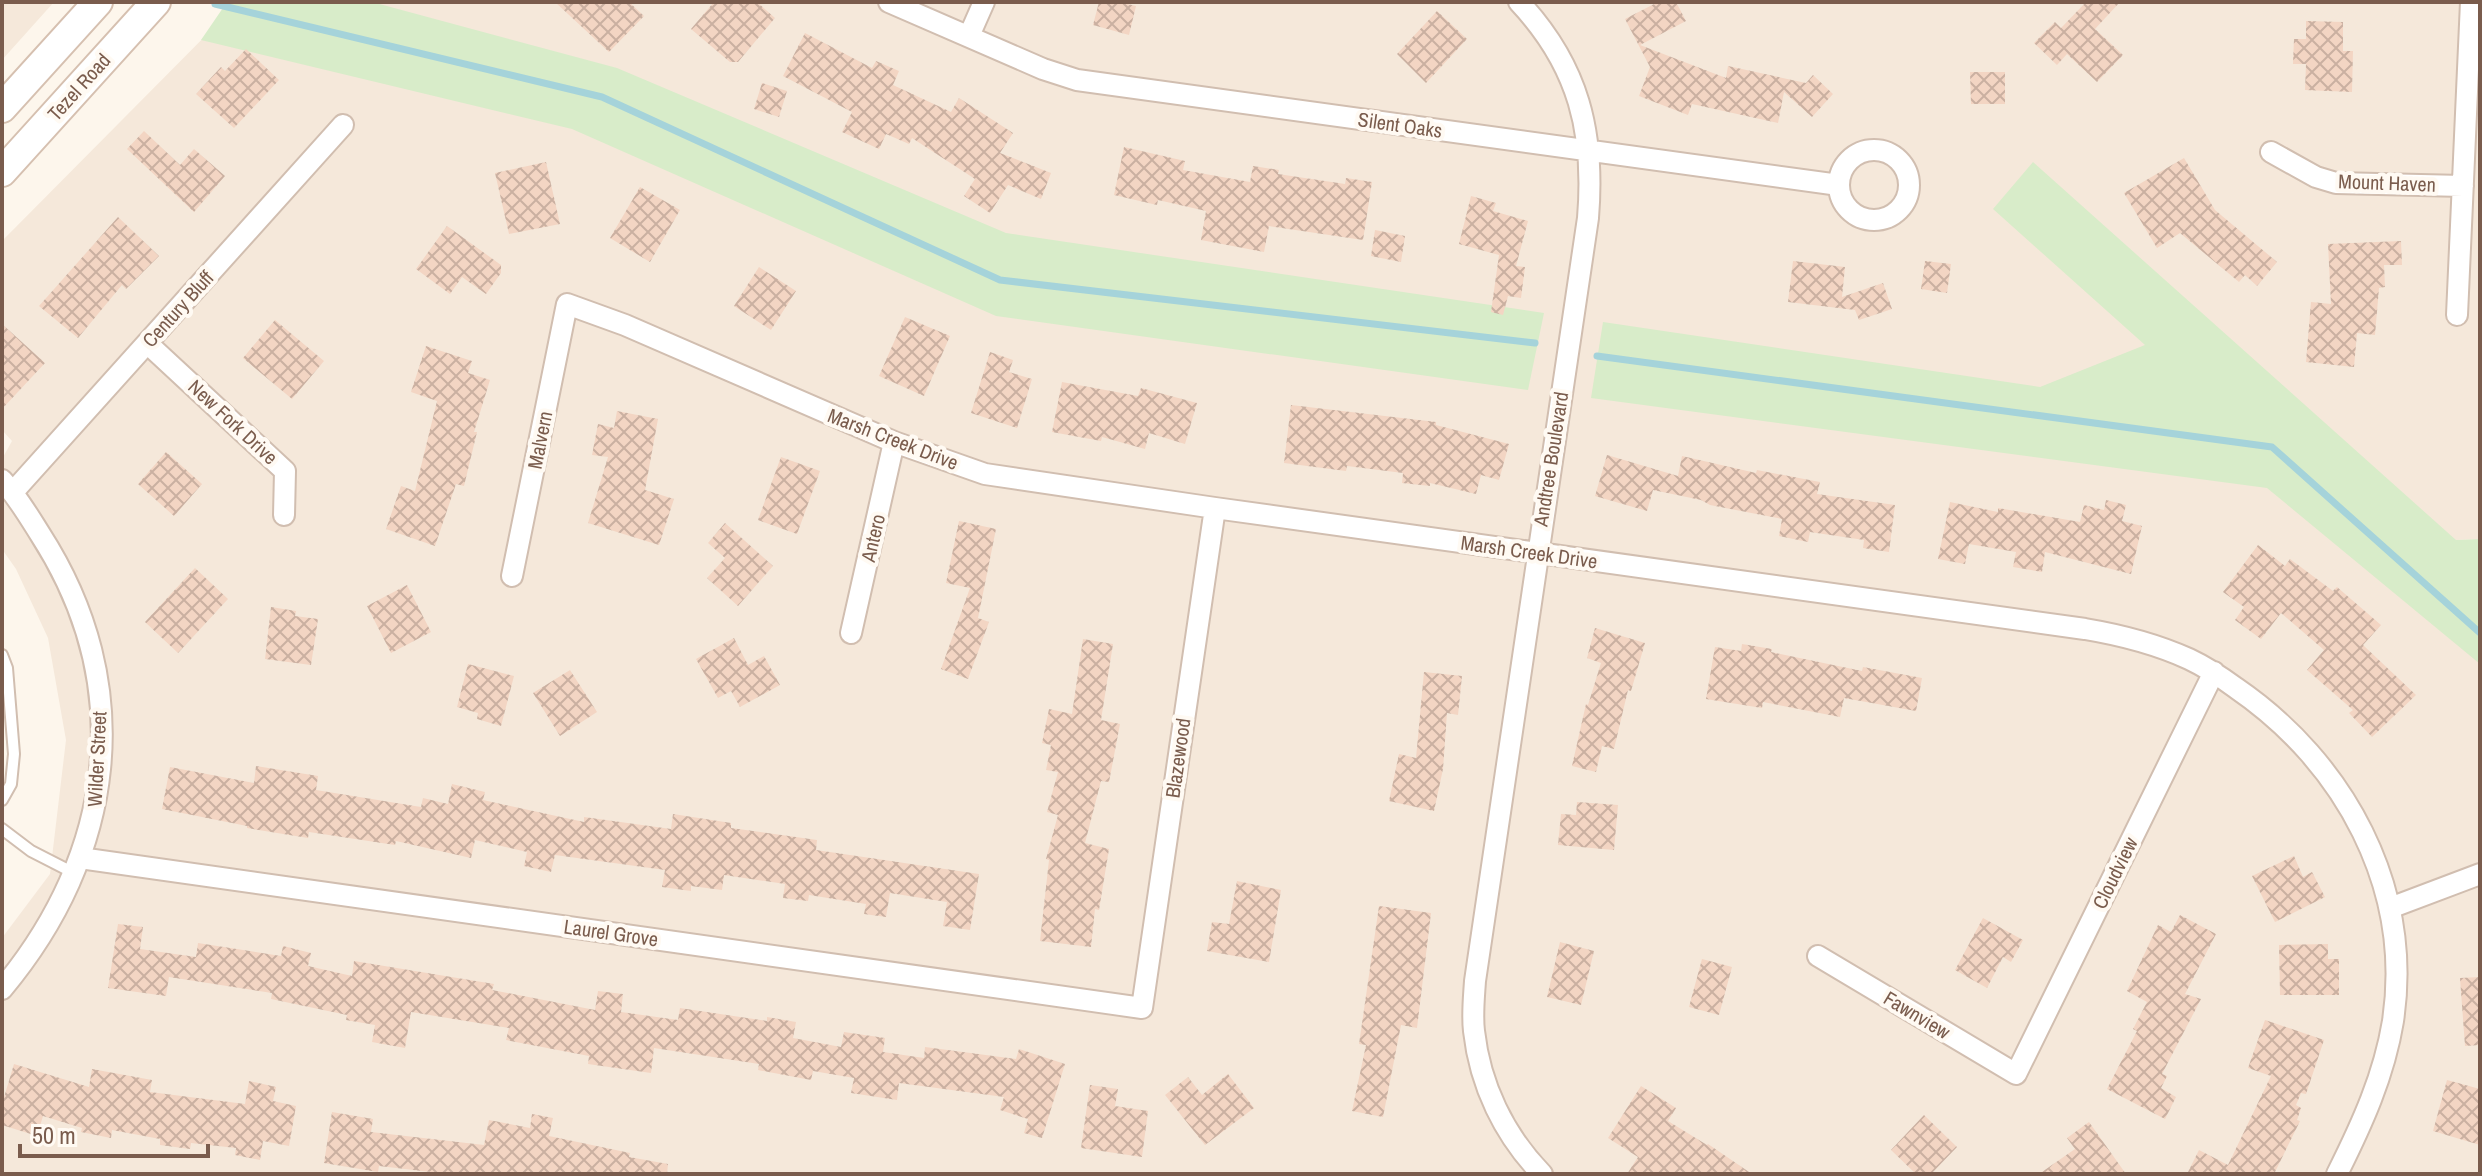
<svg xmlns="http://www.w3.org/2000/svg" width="2482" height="1176" viewBox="0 0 2482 1176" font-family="'Archivo Narrow',sans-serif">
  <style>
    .residential { fill: #f5e8da }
    .green { fill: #d8ecc9 }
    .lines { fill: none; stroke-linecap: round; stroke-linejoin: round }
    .stream { stroke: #a5d3da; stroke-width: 7 }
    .building { fill: url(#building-cross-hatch) }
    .lane-casing { stroke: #d1beb0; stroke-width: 14 }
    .street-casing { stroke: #d1beb0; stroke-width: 24 }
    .secondary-casing { stroke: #d6c0b0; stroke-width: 32 }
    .lane { stroke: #fff; stroke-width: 10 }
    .street { stroke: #fff; stroke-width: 20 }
    .secondary { stroke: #fff; stroke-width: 28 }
    .labels { text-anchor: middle; stroke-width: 8; stroke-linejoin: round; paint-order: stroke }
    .street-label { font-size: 20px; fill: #7a5c4d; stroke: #fffaf3 }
  </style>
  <defs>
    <pattern id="building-cross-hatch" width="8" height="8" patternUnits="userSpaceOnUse" patternTransform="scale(2)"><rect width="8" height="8" fill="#f3d5c3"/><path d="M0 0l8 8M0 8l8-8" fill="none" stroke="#cab0a1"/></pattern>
  </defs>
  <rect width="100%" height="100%" fill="#fdf6ec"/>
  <path class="residential" d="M 2,2 L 54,2 L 2,60 Z
    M 239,2 L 2480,2 L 2480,539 L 2456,540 L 2480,637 L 2480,1174 L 2,1174 L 2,938 L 50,874 L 66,740 L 48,638 L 16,569 L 2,549 L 2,459 L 12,441 L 2,430 L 2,241 Z"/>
  <path class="green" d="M 227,2 L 372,2 L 617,68 L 1006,233 L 1544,313 L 1528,390 L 996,316 L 572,129 L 201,40 Z
    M 2033,162 L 2456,540 L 2480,539 L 2480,664 L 2267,488 L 1591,398 L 1603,322 L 2040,387 L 2145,345 L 1993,209 Z"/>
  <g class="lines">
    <path class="stream" d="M 215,4 L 602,97 L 1000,280 L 1535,343
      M 1597,356 L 2272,447 L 2480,633"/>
  </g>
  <path class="building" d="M 555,2 L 629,2 L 644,16 L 609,52 Z
    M 714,2 L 757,2 L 775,18 L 738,62 L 730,62 L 691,29 Z
    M 1099,2 L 1119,2 L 1136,6 L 1129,35 L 1093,25 Z
    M 1658,2 L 1676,2 L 1686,21 L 1640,45 L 1726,78 L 1728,66 L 1806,83 L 1813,75 L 1833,94 L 1812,117 L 1784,92 L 1778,123 L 1692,104 L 1688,115 L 1639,96 L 1650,67 L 1625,19 Z
    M 2086,2 L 2120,2 L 2095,29 L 2123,55 L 2097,82 L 2067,54 L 2057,65 L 2034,43 L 2055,22 L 2061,28 Z
    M 1437,11 L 1467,39 L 1426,83 L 1397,54 Z
    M 2306,21 L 2343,22 L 2343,51 L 2353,51 L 2352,92 L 2305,90 L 2306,64 L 2293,64 L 2294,39 L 2306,39 Z
    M 805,33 L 872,68 L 876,61 L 899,71 L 893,85 L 951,112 L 959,98 L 1013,133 L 1000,153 L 1051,173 L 1041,199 L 1008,185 L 990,213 L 964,196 L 975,179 L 912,138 L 909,144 L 886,134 L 879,149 L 842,132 L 852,112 L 783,76 Z
    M 246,49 L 279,80 L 234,128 L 196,94 L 221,67 L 225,71 Z
    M 1970,72 L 2005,72 L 2005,104 L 1971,104 Z
    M 762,83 L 787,91 L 779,117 L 754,109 Z
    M 144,131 L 180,165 L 194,149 L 225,176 L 194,212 L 127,149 Z
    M 1124,147 L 1185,161 L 1183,170 L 1250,182 L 1253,166 L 1279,170 L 1278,174 L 1345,184 L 1346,178 L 1372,182 L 1363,240 L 1269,226 L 1264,252 L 1201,240 L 1206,211 L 1158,200 L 1157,205 L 1114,195 Z
    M 2184,158 L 2215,210 L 2277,262 L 2257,286 L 2245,275 L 2239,282 L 2180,233 L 2157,248 L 2124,193 Z
    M 546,162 L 560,224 L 509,234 L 495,173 Z
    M 640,187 L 680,210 L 650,262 L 610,238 Z
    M 1471,196 L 1496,203 L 1493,211 L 1528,221 L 1516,266 L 1525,267 L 1521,298 L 1508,296 L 1503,315 L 1491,312 L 1499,255 L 1459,244 Z
    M 118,217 L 159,256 L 126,289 L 122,285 L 78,338 L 39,306 Z
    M 447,226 L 501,265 L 501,273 L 486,294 L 462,277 L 450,294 L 416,269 Z
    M 1375,230 L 1405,236 L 1401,262 L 1371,256 Z
    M 2401,241 L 2402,265 L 2384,265 L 2385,287 L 2379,288 L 2375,335 L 2357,333 L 2354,367 L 2306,362 L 2311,302 L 2331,304 L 2328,244 Z
    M 1793,261 L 1845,267 L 1842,297 L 1883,283 L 1892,309 L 1859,320 L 1855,310 L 1788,302 Z
    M 1925,261 L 1951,264 L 1947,293 L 1921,289 Z
    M 759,267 L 796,291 L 771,330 L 734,306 Z
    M 905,317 L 950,336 L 924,396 L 879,376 Z
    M 275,320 L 324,361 L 292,399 L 243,358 Z
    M 2,324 L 45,363 L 2,409 Z
    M 426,346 L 472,361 L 468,373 L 490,380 L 474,432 L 477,432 L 464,486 L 456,484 L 435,546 L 386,529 L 401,486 L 415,491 L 437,401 L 411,392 Z
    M 990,352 L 1013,360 L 1009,372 L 1032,379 L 1017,428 L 971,413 Z
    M 1062,382 L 1138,396 L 1141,388 L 1197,403 L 1185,444 L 1149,433 L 1145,449 L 1102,437 L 1101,441 L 1052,432 Z
    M 1291,405 L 1436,422 L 1436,425 L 1509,444 L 1499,480 L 1481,475 L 1476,494 L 1430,483 L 1430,486 L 1402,483 L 1403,473 L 1347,466 L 1346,471 L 1284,463 Z
    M 617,411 L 658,419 L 645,490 L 674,499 L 659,545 L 588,523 L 608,457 L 592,455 L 598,424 L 614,428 Z
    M 166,452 L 202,484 L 174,516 L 138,484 Z
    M 1607,455 L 1678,476 L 1682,456 L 1756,473 L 1757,470 L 1820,482 L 1817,494 L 1895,505 L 1889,552 L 1863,548 L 1864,540 L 1810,532 L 1808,542 L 1779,536 L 1782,519 L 1710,505 L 1701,500 L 1653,490 L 1647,511 L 1595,496 Z
    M 781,457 L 820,471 L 797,534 L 758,520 Z
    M 2106,500 L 2126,505 L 2122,521 L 2142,526 L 2131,574 L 2045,552 L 2042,572 L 2013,567 L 2016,552 L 1969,544 L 1965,564 L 1938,559 L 1950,502 L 1998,512 L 1998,508 L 2080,522 L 2084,505 L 2104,510 Z
    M 959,521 L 996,529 L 978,618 L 989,622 L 968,679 L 941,669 L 970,588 L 946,583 Z
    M 725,523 L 773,566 L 738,606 L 707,578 L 725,558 L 708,543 Z
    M 2258,545 L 2285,566 L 2290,559 L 2333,591 L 2337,587 L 2381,625 L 2363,645 L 2416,695 L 2372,737 L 2349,713 L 2353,710 L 2307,670 L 2324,650 L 2281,613 L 2261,639 L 2235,620 L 2244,607 L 2223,592 Z
    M 195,568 L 228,599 L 178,653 L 145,622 Z
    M 407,585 L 431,632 L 391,653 L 367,606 Z
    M 271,607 L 296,611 L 295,616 L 318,619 L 311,665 L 265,659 Z
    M 1595,628 L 1645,643 L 1631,691 L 1628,690 L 1614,749 L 1602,746 L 1596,772 L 1572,766 L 1586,704 L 1588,705 L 1601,663 L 1587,658 Z
    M 734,638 L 748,665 L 764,656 L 780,685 L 740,707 L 731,691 L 718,698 L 696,659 Z
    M 1083,639 L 1113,644 L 1101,720 L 1120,724 L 1109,782 L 1101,781 L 1085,843 L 1109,849 L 1099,910 L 1095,909 L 1091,947 L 1040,941 L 1049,860 L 1046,859 L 1058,815 L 1047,812 L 1058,772 L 1046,770 L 1051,745 L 1042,743 L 1049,709 L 1072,714 Z
    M 1742,644 L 1772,649 L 1771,652 L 1862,671 L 1863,667 L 1922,678 L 1916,711 L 1844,698 L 1840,717 L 1763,702 L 1762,708 L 1706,699 L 1715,647 L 1741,651 Z
    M 468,664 L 514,676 L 501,726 L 477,719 L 478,713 L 457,707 Z
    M 570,670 L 597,712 L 560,736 L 533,693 Z
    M 1424,672 L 1462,676 L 1458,715 L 1447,713 L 1443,769 L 1434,811 L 1389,801 L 1399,754 L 1416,758 Z
    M 256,766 L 318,776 L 316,790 L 421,807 L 423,798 L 448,804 L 452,784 L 485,792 L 483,800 L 584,822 L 584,817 L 671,829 L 673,814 L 731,823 L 731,828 L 817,840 L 816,850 L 979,874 L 970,930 L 943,926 L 947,902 L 890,893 L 886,917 L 864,914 L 866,904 L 809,895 L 808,901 L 783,898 L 785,884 L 724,875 L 722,890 L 691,886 L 691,891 L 662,887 L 665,870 L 555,855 L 551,872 L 524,866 L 527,852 L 475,840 L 471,858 L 396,841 L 395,845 L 309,832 L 308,838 L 247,828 L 247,826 L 162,809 L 170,767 L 254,783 Z
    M 1577,802 L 1618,805 L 1614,850 L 1558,845 L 1561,814 L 1576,815 Z
    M 2294,856 L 2303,877 L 2312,872 L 2325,897 L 2275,922 L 2252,876 Z
    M 1237,881 L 1281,890 L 1269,962 L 1207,951 L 1212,922 L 1229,924 Z
    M 1379,906 L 1431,913 L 1417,1028 L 1401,1025 L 1383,1117 L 1352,1111 L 1366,1045 L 1359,1044 Z
    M 2180,915 L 2216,934 L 2185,994 L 2201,999 L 2162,1074 L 2167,1076 L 2161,1088 L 2176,1097 L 2165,1119 L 2107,1089 L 2137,1031 L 2133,1029 L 2147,1002 L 2127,991 L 2158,925 L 2171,932 Z
    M 1983,918 L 2023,940 L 2011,962 L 2003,957 L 1987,988 L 1955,970 Z
    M 118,924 L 143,927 L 140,949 L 196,957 L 198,943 L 281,956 L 283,946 L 311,953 L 308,966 L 352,976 L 354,961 L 494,984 L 492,990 L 595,1010 L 598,991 L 623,994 L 621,1012 L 678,1020 L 680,1008 L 767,1021 L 767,1017 L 796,1022 L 793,1038 L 841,1047 L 844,1032 L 885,1038 L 883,1052 L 924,1058 L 925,1047 L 1016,1059 L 1019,1049 L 1065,1064 L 1042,1138 L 1024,1133 L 1028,1119 L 1000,1110 L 1004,1097 L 899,1083 L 897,1100 L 851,1093 L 854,1078 L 813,1071 L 811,1080 L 758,1070 L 759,1064 L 654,1048 L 651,1073 L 588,1064 L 589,1056 L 506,1040 L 509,1028 L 411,1012 L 405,1048 L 372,1042 L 375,1025 L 346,1020 L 347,1015 L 271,999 L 272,993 L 169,977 L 166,996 L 108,988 Z
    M 1560,942 L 1594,951 L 1581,1005 L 1547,997 Z
    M 2328,944 L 2328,959 L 2339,959 L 2339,995 L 2280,995 L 2279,945 Z
    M 1702,959 L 1732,967 L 1719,1015 L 1689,1007 Z
    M 2480,977 L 2480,1045 L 2465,1046 L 2460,978 Z
    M 2265,1020 L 2324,1040 L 2306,1094 L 2301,1093 L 2296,1105 L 2301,1108 L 2297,1120 L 2300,1121 L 2274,1174 L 2187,1174 L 2199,1150 L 2228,1165 L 2271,1076 L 2248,1068 Z
    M 14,1064 L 89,1087 L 92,1069 L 152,1080 L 150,1092 L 245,1104 L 249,1081 L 276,1087 L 273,1101 L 296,1106 L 289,1146 L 263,1141 L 260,1160 L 235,1155 L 236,1148 L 191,1143 L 190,1149 L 160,1145 L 160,1139 L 112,1130 L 111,1138 L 81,1132 L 82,1128 L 43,1116 L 37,1136 L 2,1125 L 2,1104 Z
    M 1228,1074 L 1254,1108 L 1205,1145 L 1165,1095 L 1188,1077 L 1202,1095 Z
    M 2447,1080 L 2480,1089 L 2480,1145 L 2433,1131 Z
    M 1090,1085 L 1118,1089 L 1115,1106 L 1148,1111 L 1142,1157 L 1081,1148 Z
    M 1641,1086 L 1676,1108 L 1668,1121 L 1707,1145 L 1708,1144 L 1752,1174 L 1627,1174 L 1638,1157 L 1608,1138 Z
    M 332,1112 L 373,1119 L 371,1132 L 484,1145 L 489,1120 L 530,1128 L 532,1114 L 553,1118 L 549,1136 L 630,1153 L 629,1157 L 668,1164 L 667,1174 L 448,1174 L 379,1166 L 378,1172 L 324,1163 Z
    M 1924,1115 L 1957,1147 L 1931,1174 L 1916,1174 L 1891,1150 Z
    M 2089,1122 L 2126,1174 L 2039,1174 L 2075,1149 L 2067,1138 Z"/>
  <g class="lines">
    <g class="lane-casing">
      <path id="lane" d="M 2,655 L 7,668 L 14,754 L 11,784 L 2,800
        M 2,829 L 31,851 L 74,873"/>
    </g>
    <g class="street-casing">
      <path id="street" d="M 889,2 L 1043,69 L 1077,80 L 1839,185
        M 1519,2 C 1579,66 1595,133 1588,218 L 1475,981 C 1474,997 1472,1015 1474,1031 C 1480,1085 1504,1135 1542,1174
        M 969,36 L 984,2
        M1839 185a35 35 0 1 1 70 0a35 35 0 1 1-70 0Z
        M 2271,152 L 2316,177 L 2336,183 L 2463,186
        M 2457,315 L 2471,2
        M 147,343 L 285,471 L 284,515
        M 2,480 C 17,496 28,515 40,534 C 138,686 115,854 2,989
        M 13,492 L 343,125
        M 512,576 L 567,304 L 625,325 L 894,442 L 985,474 L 1215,508 L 2085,629 C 2121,635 2156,644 2189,659 C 2206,667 2221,677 2236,688 C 2344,762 2413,887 2393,1021 C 2384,1076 2362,1124 2337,1174
        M 851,633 L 894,442
        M 80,858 L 1142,1008 L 1215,508
        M 2390,908 L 2480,874
        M 1818,956 L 2016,1074 L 2214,672"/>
    </g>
    <g class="secondary-casing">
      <path id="secondary" d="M 2,108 L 98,2
        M 2,172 L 156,2"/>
    </g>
    <use href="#lane" class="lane"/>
    <use href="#street" class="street"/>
    <use href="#secondary" class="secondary"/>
  </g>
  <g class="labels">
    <g class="street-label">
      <text transform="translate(79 87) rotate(-48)" y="7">Tezel Road</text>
      <text transform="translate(1400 125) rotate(8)" y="7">Silent Oaks</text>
      <text transform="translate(2387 183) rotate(2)" y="7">Mount Haven</text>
      <text transform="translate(178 309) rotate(-48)" y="7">Century Bluff</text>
      <text transform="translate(233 422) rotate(43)" y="7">New Fork Drive</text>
      <text transform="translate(893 439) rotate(21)" y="7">Marsh Creek Drive</text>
      <text transform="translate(540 440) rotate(-79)" y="7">Malvern</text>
      <text transform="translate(1551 459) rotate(-81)" y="7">Andtree Boulevard</text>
      <text transform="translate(873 538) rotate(-77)" y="7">Antero</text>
      <text transform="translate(1529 552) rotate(8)" y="7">Marsh Creek Drive</text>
      <text transform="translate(1178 758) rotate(-82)" y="7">Blazewood</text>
      <text transform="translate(97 759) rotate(-87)" y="7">Wilder Street</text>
      <text transform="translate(2115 873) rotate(-64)" y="7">Cloudview</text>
      <text transform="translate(611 933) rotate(8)" y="7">Laurel Grove</text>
      <text transform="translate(1917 1015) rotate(31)" y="7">Fawnview</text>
    </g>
  </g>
  <rect width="2482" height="1176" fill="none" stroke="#7a5c4d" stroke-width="8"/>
  <path d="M20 1144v12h188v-12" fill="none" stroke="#7a5c4d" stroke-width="4"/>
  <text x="32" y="1144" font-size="24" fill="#7a5c4d" stroke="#fffaf3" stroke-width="6" paint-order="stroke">50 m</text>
</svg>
